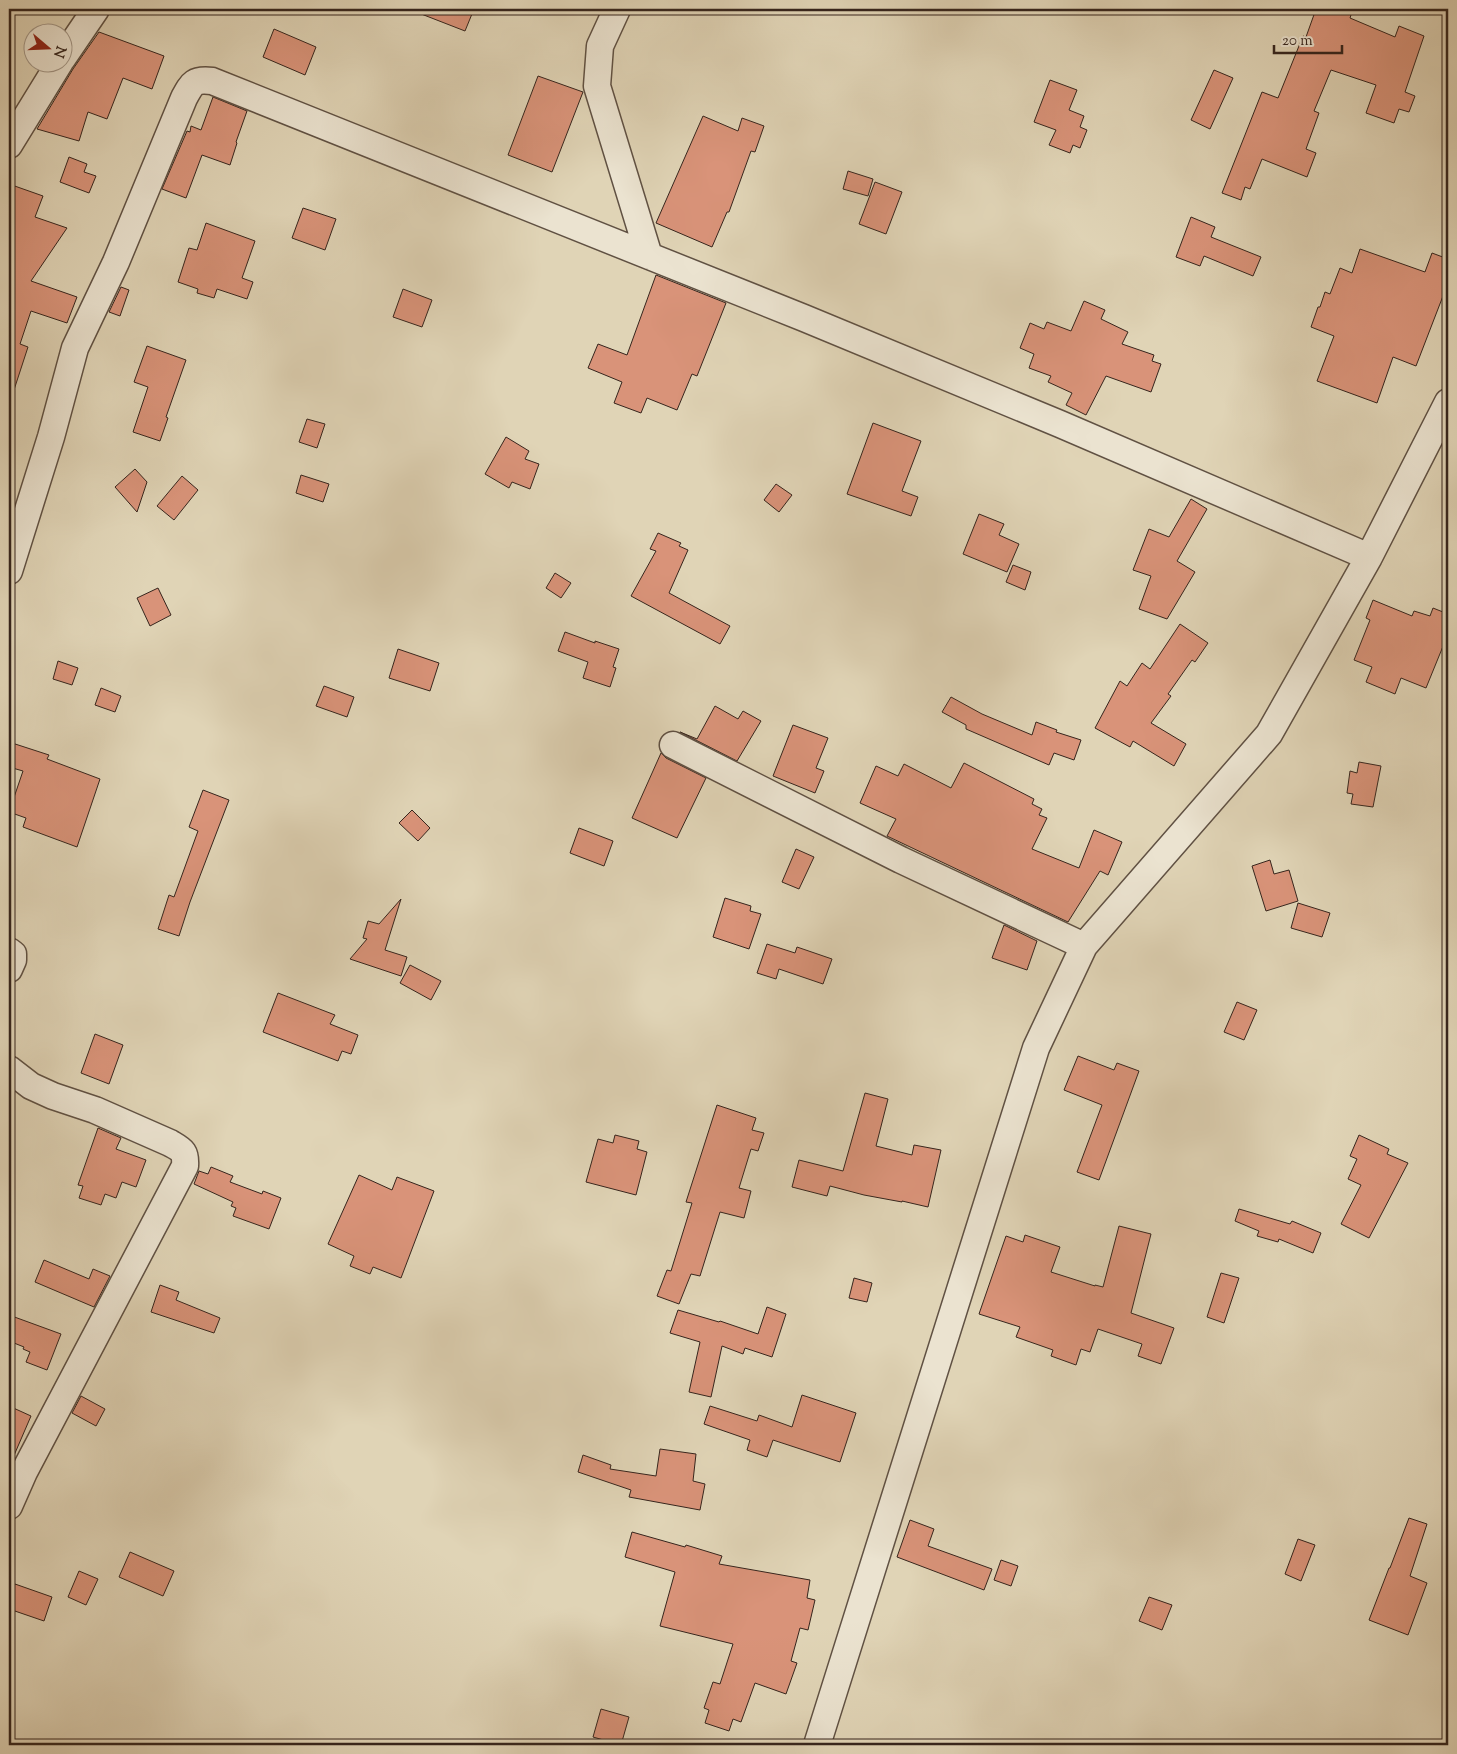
<svg xmlns="http://www.w3.org/2000/svg" width="1457" height="1754" viewBox="0 0 1457 1754" font-family="'Sorts Mill Goudy',serif">
  <style>
    .building { fill: #d99379; stroke: #36251d }
    .lines { fill: none; stroke-linecap: round; stroke-linejoin: round }
    .minor-casing { stroke: #605143; stroke-width: 29 }
    .minor { stroke: #ebe3d0; stroke-width: 26 }
  </style>
  <rect width="100%" height="100%" fill="#e0d4b6"/>
  <filter id="stains"><feTurbulence type="fractalNoise" baseFrequency=".004" numOctaves="4"/><feColorMatrix values="0 0 0 0 .2 0 0 0 0 .09 0 0 0 0 .02 0 0 0 .5 -.17"/></filter>
  <radialGradient id="worn" r=".72"><stop offset=".6" stop-color="#630" stop-opacity="0"/><stop offset="1" stop-color="#630" stop-opacity=".3"/></radialGradient>
  <path class="building" d="M 411,9 L 474,9 L 465,31 L 411,10 Z
    M 1316,9 L 1353,9 L 1350,18 L 1395,37 L 1399,26 L 1424,36 L 1405,92 L 1415,96 L 1409,112 L 1399,109 L 1394,123 L 1366,113 L 1376,85 L 1331,70 L 1314,111 L 1319,113 L 1306,149 L 1316,153 L 1307,177 L 1262,159 L 1250,189 L 1245,187 L 1241,200 L 1222,193 L 1262,92 L 1278,98 L 1303,36 L 1306,37 Z
    M 274,29 L 316,47 L 305,75 L 263,57 Z
    M 99,32 L 164,56 L 152,89 L 123,78 L 107,119 L 88,112 L 79,141 L 37,129 L 73,69 Z
    M 1214,70 L 1233,78 L 1210,129 L 1191,120 Z
    M 538,76 L 583,92 L 552,172 L 508,155 Z
    M 1050,80 L 1077,90 L 1069,110 L 1084,116 L 1080,127 L 1087,130 L 1080,148 L 1073,145 L 1070,153 L 1049,145 L 1056,130 L 1034,122 Z
    M 213,97 L 247,111 L 236,142 L 237,143 L 230,165 L 202,155 L 186,198 L 162,189 L 187,131 L 190,132 L 191,126 L 201,130 Z
    M 703,116 L 738,131 L 742,118 L 764,126 L 755,152 L 751,151 L 729,212 L 727,212 L 712,247 L 656,223 Z
    M 69,157 L 87,164 L 84,172 L 96,176 L 89,193 L 60,182 Z
    M 848,171 L 873,179 L 868,196 L 843,189 Z
    M 875,182 L 902,192 L 886,234 L 859,224 Z
    M 9,184 L 43,196 L 35,217 L 67,228 L 31,281 L 77,297 L 67,323 L 31,311 L 20,344 L 28,347 L 12,396 L 9,395 Z
    M 303,208 L 336,219 L 325,250 L 292,238 Z
    M 1191,217 L 1215,227 L 1211,237 L 1261,257 L 1253,276 L 1204,256 L 1200,266 L 1176,257 Z
    M 206,223 L 255,241 L 242,278 L 253,282 L 247,299 L 217,289 L 214,298 L 197,293 L 198,289 L 178,282 L 189,248 L 197,250 Z
    M 1360,249 L 1425,272 L 1432,253 L 1448,259 L 1448,283 L 1416,366 L 1393,357 L 1377,403 L 1317,381 L 1334,336 L 1311,327 L 1318,307 L 1320,307 L 1325,292 L 1330,294 L 1340,268 L 1352,273 Z
    M 656,275 L 726,303 L 697,376 L 692,374 L 677,410 L 647,398 L 641,413 L 614,403 L 622,382 L 588,368 L 598,344 L 627,355 Z
    M 121,287 L 129,290 L 120,316 L 109,312 Z
    M 403,289 L 432,300 L 422,327 L 393,317 Z
    M 1084,301 L 1105,310 L 1101,319 L 1128,332 L 1122,344 L 1154,355 L 1152,361 L 1161,364 L 1151,392 L 1106,376 L 1086,415 L 1066,405 L 1072,393 L 1048,382 L 1051,376 L 1029,368 L 1034,354 L 1020,348 L 1030,323 L 1044,329 L 1047,322 L 1071,331 Z
    M 147,346 L 186,360 L 166,417 L 168,418 L 160,441 L 133,432 L 148,387 L 134,382 Z
    M 307,419 L 325,424 L 317,448 L 299,442 Z
    M 873,423 L 921,441 L 902,491 L 918,497 L 911,516 L 847,494 Z
    M 506,437 L 529,451 L 525,459 L 539,464 L 530,489 L 512,482 L 509,488 L 485,474 Z
    M 135,469 L 147,482 L 137,512 L 115,487 Z
    M 301,475 L 329,484 L 323,502 L 296,493 Z
    M 182,476 L 198,490 L 174,520 L 157,506 Z
    M 776,484 L 792,495 L 779,512 L 764,500 Z
    M 1191,499 L 1207,509 L 1177,561 L 1195,572 L 1167,619 L 1139,609 L 1151,576 L 1133,570 L 1149,529 L 1169,537 Z
    M 979,514 L 1004,524 L 999,535 L 1019,544 L 1007,572 L 963,554 Z
    M 658,533 L 681,543 L 679,546 L 688,550 L 669,593 L 730,626 L 720,644 L 631,596 L 656,551 L 650,549 Z
    M 1013,565 L 1031,572 L 1025,590 L 1006,582 Z
    M 555,573 L 571,583 L 561,598 L 546,588 Z
    M 158,588 L 171,615 L 150,626 L 137,598 Z
    M 1373,600 L 1412,616 L 1414,611 L 1430,616 L 1433,608 L 1448,614 L 1448,634 L 1426,688 L 1401,678 L 1395,694 L 1366,682 L 1372,667 L 1354,660 L 1370,620 L 1366,618 Z
    M 1180,624 L 1208,643 L 1195,662 L 1192,660 L 1168,694 L 1171,696 L 1151,723 L 1186,744 L 1174,766 L 1133,741 L 1130,747 L 1095,728 L 1120,681 L 1127,686 L 1142,663 L 1150,669 Z
    M 565,632 L 595,643 L 595,641 L 619,649 L 613,667 L 616,668 L 610,687 L 583,678 L 588,662 L 558,651 Z
    M 398,649 L 439,663 L 430,691 L 389,678 Z
    M 58,661 L 78,668 L 72,685 L 53,679 Z
    M 324,686 L 354,697 L 347,717 L 316,706 Z
    M 101,688 L 121,696 L 115,712 L 95,705 Z
    M 951,697 L 982,714 L 1032,735 L 1036,722 L 1057,730 L 1056,732 L 1081,740 L 1074,760 L 1054,753 L 1049,765 L 966,729 L 966,725 L 942,712 Z
    M 715,706 L 738,719 L 743,711 L 761,721 L 737,761 L 680,732 L 697,739 Z
    M 793,725 L 828,738 L 816,768 L 824,771 L 815,793 L 773,776 Z
    M 9,742 L 49,755 L 47,759 L 100,779 L 77,847 L 23,827 L 26,818 L 9,812 L 23,771 L 9,767 Z
    M 661,753 L 666,758 L 706,778 L 677,838 L 632,818 Z
    M 1359,762 L 1381,766 L 1373,807 L 1351,804 L 1353,794 L 1347,793 L 1350,771 L 1357,773 Z
    M 964,763 L 1034,799 L 1032,804 L 1042,809 L 1039,815 L 1047,818 L 1032,849 L 1079,868 L 1094,830 L 1122,842 L 1108,875 L 1100,871 L 1068,922 L 887,836 L 896,819 L 860,803 L 876,766 L 898,776 L 904,764 L 951,788 Z
    M 203,790 L 229,800 L 190,902 L 179,936 L 158,929 L 169,895 L 174,897 L 198,831 L 189,827 Z
    M 412,810 L 430,828 L 418,841 L 399,823 Z
    M 579,828 L 613,841 L 604,866 L 570,853 Z
    M 796,849 L 814,857 L 799,889 L 782,882 Z
    M 1270,860 L 1274,874 L 1289,870 L 1298,901 L 1266,911 L 1252,866 Z
    M 725,898 L 751,906 L 750,911 L 761,914 L 749,949 L 713,937 Z
    M 401,899 L 385,950 L 407,957 L 401,976 L 350,959 L 367,939 L 363,938 L 368,921 L 379,924 Z
    M 1298,903 L 1330,913 L 1322,937 L 1291,928 Z
    M 1004,925 L 1037,941 L 1027,970 L 992,958 Z
    M 767,944 L 795,953 L 797,947 L 832,959 L 823,984 L 779,969 L 776,979 L 757,973 Z
    M 410,965 L 441,981 L 431,1000 L 400,983 Z
    M 278,993 L 335,1015 L 330,1024 L 358,1035 L 351,1054 L 342,1051 L 338,1061 L 263,1032 Z
    M 1237,1002 L 1257,1010 L 1244,1040 L 1224,1032 Z
    M 95,1034 L 123,1045 L 109,1084 L 81,1073 Z
    M 1078,1056 L 1114,1070 L 1117,1063 L 1139,1071 L 1099,1180 L 1077,1172 L 1102,1105 L 1064,1090 Z
    M 865,1093 L 888,1099 L 876,1146 L 912,1155 L 914,1145 L 941,1150 L 928,1207 L 902,1201 L 902,1202 L 864,1195 L 830,1186 L 827,1196 L 792,1187 L 799,1160 L 843,1171 Z
    M 717,1105 L 756,1118 L 752,1130 L 764,1133 L 758,1151 L 751,1149 L 739,1188 L 751,1191 L 744,1218 L 720,1212 L 700,1276 L 691,1274 L 679,1304 L 657,1296 L 667,1270 L 671,1271 L 692,1203 L 686,1202 Z
    M 98,1128 L 121,1138 L 116,1149 L 146,1160 L 136,1187 L 122,1182 L 116,1198 L 105,1194 L 101,1205 L 79,1198 L 83,1186 L 78,1185 Z
    M 615,1135 L 639,1141 L 637,1149 L 647,1152 L 636,1195 L 586,1182 L 598,1139 L 613,1143 Z
    M 1359,1135 L 1389,1149 L 1387,1154 L 1408,1163 L 1369,1238 L 1341,1224 L 1361,1185 L 1348,1179 L 1357,1159 L 1350,1156 Z
    M 211,1167 L 233,1176 L 230,1182 L 262,1194 L 263,1191 L 281,1198 L 269,1229 L 233,1216 L 236,1208 L 231,1206 L 233,1202 L 194,1184 L 199,1171 L 208,1174 Z
    M 359,1175 L 392,1190 L 397,1177 L 434,1191 L 401,1278 L 373,1267 L 370,1274 L 350,1266 L 354,1256 L 328,1244 Z
    M 1239,1209 L 1290,1224 L 1292,1221 L 1321,1233 L 1313,1253 L 1279,1239 L 1278,1242 L 1257,1236 L 1259,1231 L 1235,1221 Z
    M 1119,1226 L 1151,1234 L 1131,1313 L 1174,1328 L 1161,1364 L 1138,1356 L 1142,1344 L 1098,1329 L 1090,1352 L 1081,1349 L 1076,1365 L 1051,1356 L 1053,1350 L 1016,1337 L 1020,1327 L 979,1314 L 1006,1236 L 1023,1242 L 1025,1235 L 1060,1247 L 1051,1272 L 1095,1286 L 1095,1285 L 1103,1287 Z
    M 44,1260 L 89,1279 L 93,1269 L 110,1276 L 94,1307 L 35,1282 Z
    M 1221,1273 L 1239,1278 L 1224,1323 L 1207,1317 Z
    M 854,1278 L 872,1283 L 867,1302 L 849,1298 Z
    M 160,1285 L 179,1292 L 176,1300 L 220,1318 L 214,1333 L 151,1312 Z
    M 767,1307 L 786,1314 L 772,1357 L 745,1348 L 743,1354 L 722,1346 L 711,1397 L 689,1392 L 700,1342 L 670,1333 L 678,1310 L 719,1322 L 720,1321 L 758,1334 Z
    M 9,1315 L 61,1334 L 47,1370 L 26,1362 L 30,1352 L 23,1349 L 24,1347 L 9,1341 Z
    M 802,1395 L 856,1413 L 840,1462 L 773,1440 L 767,1457 L 747,1450 L 750,1440 L 704,1424 L 710,1406 L 757,1421 L 759,1415 L 792,1427 Z
    M 81,1396 L 105,1409 L 96,1426 L 72,1413 Z
    M 9,1406 L 31,1416 L 9,1467 Z
    M 660,1449 L 696,1454 L 693,1481 L 705,1484 L 700,1510 L 629,1497 L 631,1490 L 578,1472 L 583,1455 L 611,1465 L 610,1469 L 656,1476 Z
    M 1409,1518 L 1427,1524 L 1410,1576 L 1427,1583 L 1408,1635 L 1369,1620 L 1389,1568 L 1390,1568 Z
    M 910,1520 L 934,1529 L 928,1546 L 992,1569 L 984,1590 L 897,1557 Z
    M 632,1532 L 685,1547 L 686,1545 L 722,1556 L 719,1564 L 810,1580 L 807,1598 L 815,1600 L 808,1630 L 800,1628 L 791,1661 L 797,1663 L 786,1694 L 755,1683 L 741,1722 L 733,1719 L 729,1731 L 705,1723 L 709,1710 L 704,1708 L 713,1682 L 720,1684 L 733,1644 L 660,1626 L 675,1572 L 625,1557 Z
    M 1298,1539 L 1315,1545 L 1301,1581 L 1285,1574 Z
    M 130,1552 L 174,1571 L 163,1596 L 119,1577 Z
    M 1001,1560 L 1018,1566 L 1011,1586 L 994,1580 Z
    M 79,1571 L 98,1579 L 86,1605 L 68,1597 Z
    M 15,1584 L 52,1597 L 44,1621 L 9,1609 L 9,1603 Z
    M 1149,1597 L 1172,1605 L 1162,1630 L 1139,1621 Z
    M 601,1709 L 629,1717 L 621,1745 L 593,1737 Z"/>
  <g class="lines">
    <g class="minor-casing">
      <path id="minor" d="M 617,9 L 600,46 L 597,86 L 649,256
        M 62,59 L 96,9
        M 9,145 L 60,62
        M 9,571 L 51,437 L 75,348 L 116,262 L 184,98 C 192,83 194,79 212,81 L 804,318 L 1060,424 L 1369,557
        M 673,745 L 901,860 L 1084,946
        M 9,951 L 13,954 L 13,960 L 9,969
        M 9,1069 L 31,1086 L 53,1096 L 95,1110 L 170,1143 C 182,1150 186,1151 185,1166 L 24,1472 L 9,1506
        M 817,1745 L 1036,1048 L 1084,946 L 1269,734 L 1369,557 L 1448,402"/>
    </g>
    <use href="#minor" class="minor"/>
  </g>
  <rect width="1457" height="1754" fill="none" stroke="#e0d4b6" stroke-width="30"/>
  <rect x="10" y="10" width="1437" height="1734" fill="none" stroke="#36251d" stroke-width="2.5"/>
  <rect x="15" y="15" width="1427" height="1724" fill="none" stroke="#36251d"/>
  <g transform="translate(48 48) rotate(109)"><circle r="24" fill="#ebe3d0" stroke="#a39788"/>
  <path d="M0-4L9 19L0 12L-9 19Z" fill="#8f2418"/>
  <text y="-8" font-size="14" font-weight="bold" text-anchor="middle" fill="#36251d">N</text>
  </g>
  <path d="M1274 45v8h68v-8" fill="none" stroke="#36251d" stroke-width="2.5"/>
  <text x="1282" y="45" font-size="15" fill="#36251d" stroke="#ebe3d0" stroke-width="4" paint-order="stroke">20 m</text>
  <rect width="100%" height="100%" filter="url(#stains)"/>
  <rect width="100%" height="100%" fill="url(#worn)"/>
</svg>
